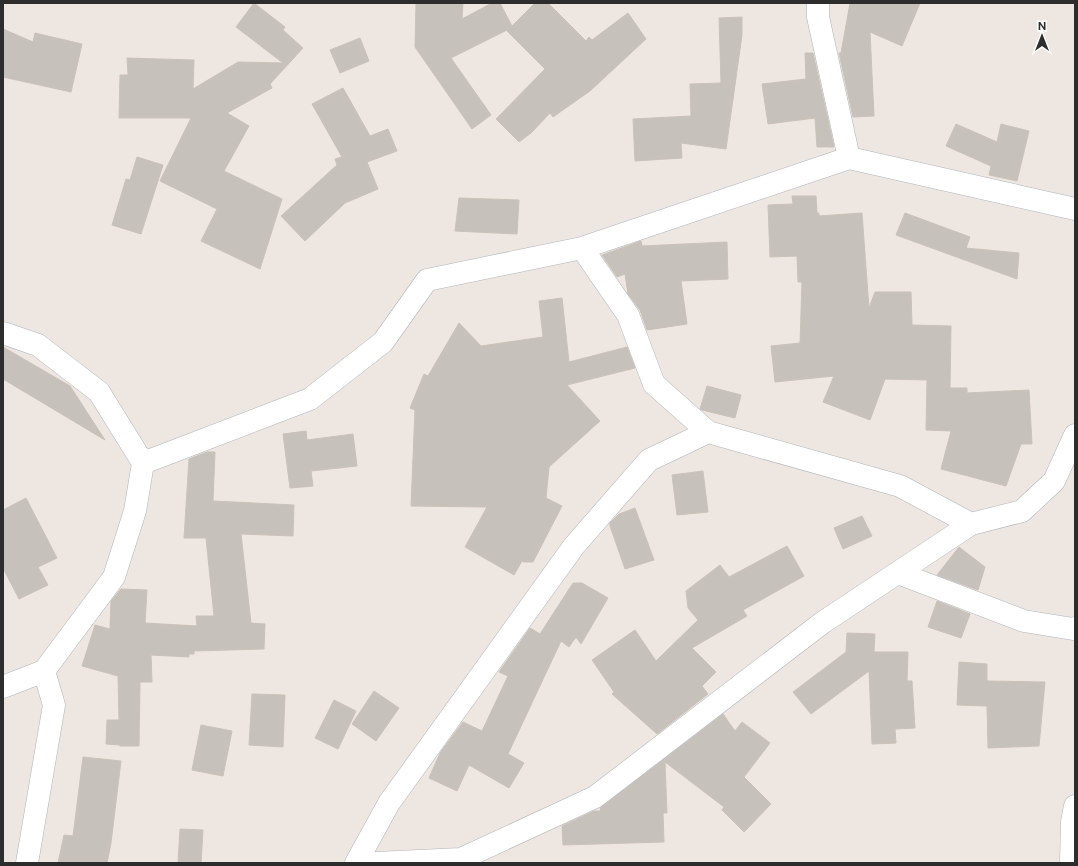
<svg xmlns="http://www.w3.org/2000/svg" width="1078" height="866" viewBox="0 0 1078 866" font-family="'Public Sans',sans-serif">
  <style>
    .building { fill: #c7c1bb; stroke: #cac2b9 }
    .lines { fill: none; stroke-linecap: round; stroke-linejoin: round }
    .street-casing { stroke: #b0b4bd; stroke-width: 23 }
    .street { stroke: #fff; stroke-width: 22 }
  </style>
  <rect width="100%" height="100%" fill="#eee6e0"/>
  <path class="building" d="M 254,3 L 285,27 L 283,30 L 303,48 L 270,84 L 272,88 L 227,113 L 249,126 L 224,171 L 282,199 L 260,269 L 201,241 L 217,209 L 160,181 L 191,118 L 119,118 L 120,75 L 128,75 L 127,58 L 194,60 L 193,89 L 238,62 L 283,63 L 236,27 Z
    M 416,3 L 463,3 L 462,19 L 492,3 L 500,3 L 512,26 L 535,3 L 548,3 L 586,41 L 589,37 L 592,40 L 628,13 L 646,39 L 590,91 L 553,117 L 550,113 L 531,133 L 519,142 L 496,119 L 545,69 L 507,31 L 509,29 L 451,58 L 491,115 L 472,129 L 415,47 Z
    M 850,3 L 920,3 L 902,46 L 870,32 L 874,116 L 853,117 L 839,53 L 841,53 Z
    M 742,17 L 742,35 L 726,149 L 681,143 L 682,158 L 635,161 L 633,119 L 691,116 L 690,84 L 721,83 L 719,18 Z
    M 3,29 L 33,42 L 35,33 L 82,44 L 71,92 L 3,77 Z
    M 360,38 L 369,61 L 340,73 L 330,50 Z
    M 805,53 L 813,53 L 834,147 L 817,147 L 815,118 L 768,124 L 762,84 L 806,79 Z
    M 343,88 L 370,136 L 388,129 L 397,151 L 367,162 L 378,189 L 345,203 L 305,241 L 281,216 L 337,165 L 335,159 L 342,157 L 312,104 Z
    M 956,124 L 997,142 L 1001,124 L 1029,131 L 1017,181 L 989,175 L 991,166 L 946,146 Z
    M 137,157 L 163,165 L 141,234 L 112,225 L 126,179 L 130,180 Z
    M 792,196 L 816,196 L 817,213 L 819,213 L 819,216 L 862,213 L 869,308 L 875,292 L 911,292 L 912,325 L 951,326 L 950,388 L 967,388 L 967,393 L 1029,390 L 1032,444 L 1021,444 L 1006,486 L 941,469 L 951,431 L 926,430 L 927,380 L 885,379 L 870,420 L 823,402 L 834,376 L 775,382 L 771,346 L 800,343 L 802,282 L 798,282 L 797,256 L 770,257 L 768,205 L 793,204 Z
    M 459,198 L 519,200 L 517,234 L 455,231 Z
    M 905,213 L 970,237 L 966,248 L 1019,253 L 1017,279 L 896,235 Z
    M 641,241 L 642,246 L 727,242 L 728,279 L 681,281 L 687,324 L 647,330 L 640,310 L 628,294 L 625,274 L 617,277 L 602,255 Z
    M 562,298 L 569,362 L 627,347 L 635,368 L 567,385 L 600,421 L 549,467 L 546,498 L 562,506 L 533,562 L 523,562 L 522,561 L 514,575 L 465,547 L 487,507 L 411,506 L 415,410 L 410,408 L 424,374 L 428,376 L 459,323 L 481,346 L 543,337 L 539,301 Z
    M 3,347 L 70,386 L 105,440 L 3,379 Z
    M 707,386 L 741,395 L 735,418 L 702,410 L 700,409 Z
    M 306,431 L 307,440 L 353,434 L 357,466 L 311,471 L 313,486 L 290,488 L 283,434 Z
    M 207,452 L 215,452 L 213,501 L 294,505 L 293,536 L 241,534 L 251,623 L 265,624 L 264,649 L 194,651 L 194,654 L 189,654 L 189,657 L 151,655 L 152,682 L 140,682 L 139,746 L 120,746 L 120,745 L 106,744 L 107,720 L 119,720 L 118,676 L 82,666 L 95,625 L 110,629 L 111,601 L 121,589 L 147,590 L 145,623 L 197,626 L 196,616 L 214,616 L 206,538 L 184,538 L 189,459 Z
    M 703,471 L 708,512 L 677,515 L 672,475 Z
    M 26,498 L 57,558 L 38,567 L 48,585 L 19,599 L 3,568 L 3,510 Z
    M 635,508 L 654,560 L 625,569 L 610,526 L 610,523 L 619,514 Z
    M 862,516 L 872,536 L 843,549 L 834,528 Z
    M 787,546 L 804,576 L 743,610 L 747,616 L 692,648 L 716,672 L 702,686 L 708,694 L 657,734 L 612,694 L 614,692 L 592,660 L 635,630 L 656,661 L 698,620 L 688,608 L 686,591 L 720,565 L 729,577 Z
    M 959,547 L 985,567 L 978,590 L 937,575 Z
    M 573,583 L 582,583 L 608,598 L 581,644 L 576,637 L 569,647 L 561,641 L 508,754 L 524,763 L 509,788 L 469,765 L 457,791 L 429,778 L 440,753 L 463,722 L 482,731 L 508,676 L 499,672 L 530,628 L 540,634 Z
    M 937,601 L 970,614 L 961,638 L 928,627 Z
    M 847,633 L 875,634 L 874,652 L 908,652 L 907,681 L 912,681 L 915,728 L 895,729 L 896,743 L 872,744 L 869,671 L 811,714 L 793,692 L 846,652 Z
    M 959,662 L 987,664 L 987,681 L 1045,682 L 1039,746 L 988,748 L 987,706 L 957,705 Z
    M 374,691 L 399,708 L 376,741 L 352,724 Z
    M 252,694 L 285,695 L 283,747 L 249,745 Z
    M 334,700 L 356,711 L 338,749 L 315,738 Z
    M 723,714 L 735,731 L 742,722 L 770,743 L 744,777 L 771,804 L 744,832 L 722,810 L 724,807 L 665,762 L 667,813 L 663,813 L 664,842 L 563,845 L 562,826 L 594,811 L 601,811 L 600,808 Z
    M 201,725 L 232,731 L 223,776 L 192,770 Z
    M 83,757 L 121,761 L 111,843 L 107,863 L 58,863 L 64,835 L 73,836 Z
    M 180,829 L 203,830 L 201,863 L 178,863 Z"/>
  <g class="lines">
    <g class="street-casing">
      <path id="street" d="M 818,3 L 818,17 L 849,158
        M 582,248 L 628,315 L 654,384 L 708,432
        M 3,333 L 38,345 L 99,392 L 143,463 L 135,511 L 114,577 L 44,671 L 3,687
        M 143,463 L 310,399 L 383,342 L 427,280 L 582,248 L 849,158 L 1075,209
        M 898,573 L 1024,621 L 1073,629 L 1075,628
        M 27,863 L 54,705 L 44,671
        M 356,863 L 389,803 L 574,546 L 649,460 L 708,432 L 900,486 L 971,524 L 1022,511 L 1054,481 L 1075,435
        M 376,863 L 461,859 L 595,797 L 822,623 L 971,524
        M 1071,863 L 1072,822 L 1075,806"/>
    </g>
    <use href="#street" class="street"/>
  </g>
  <rect width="1078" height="866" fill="none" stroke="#2d2d2d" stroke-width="8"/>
  <g transform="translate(1042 36)" stroke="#ffffff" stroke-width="3" paint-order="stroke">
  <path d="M0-3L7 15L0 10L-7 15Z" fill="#2d2d2d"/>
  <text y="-6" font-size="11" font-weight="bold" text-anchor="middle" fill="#2d2d2d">N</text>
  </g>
</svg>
